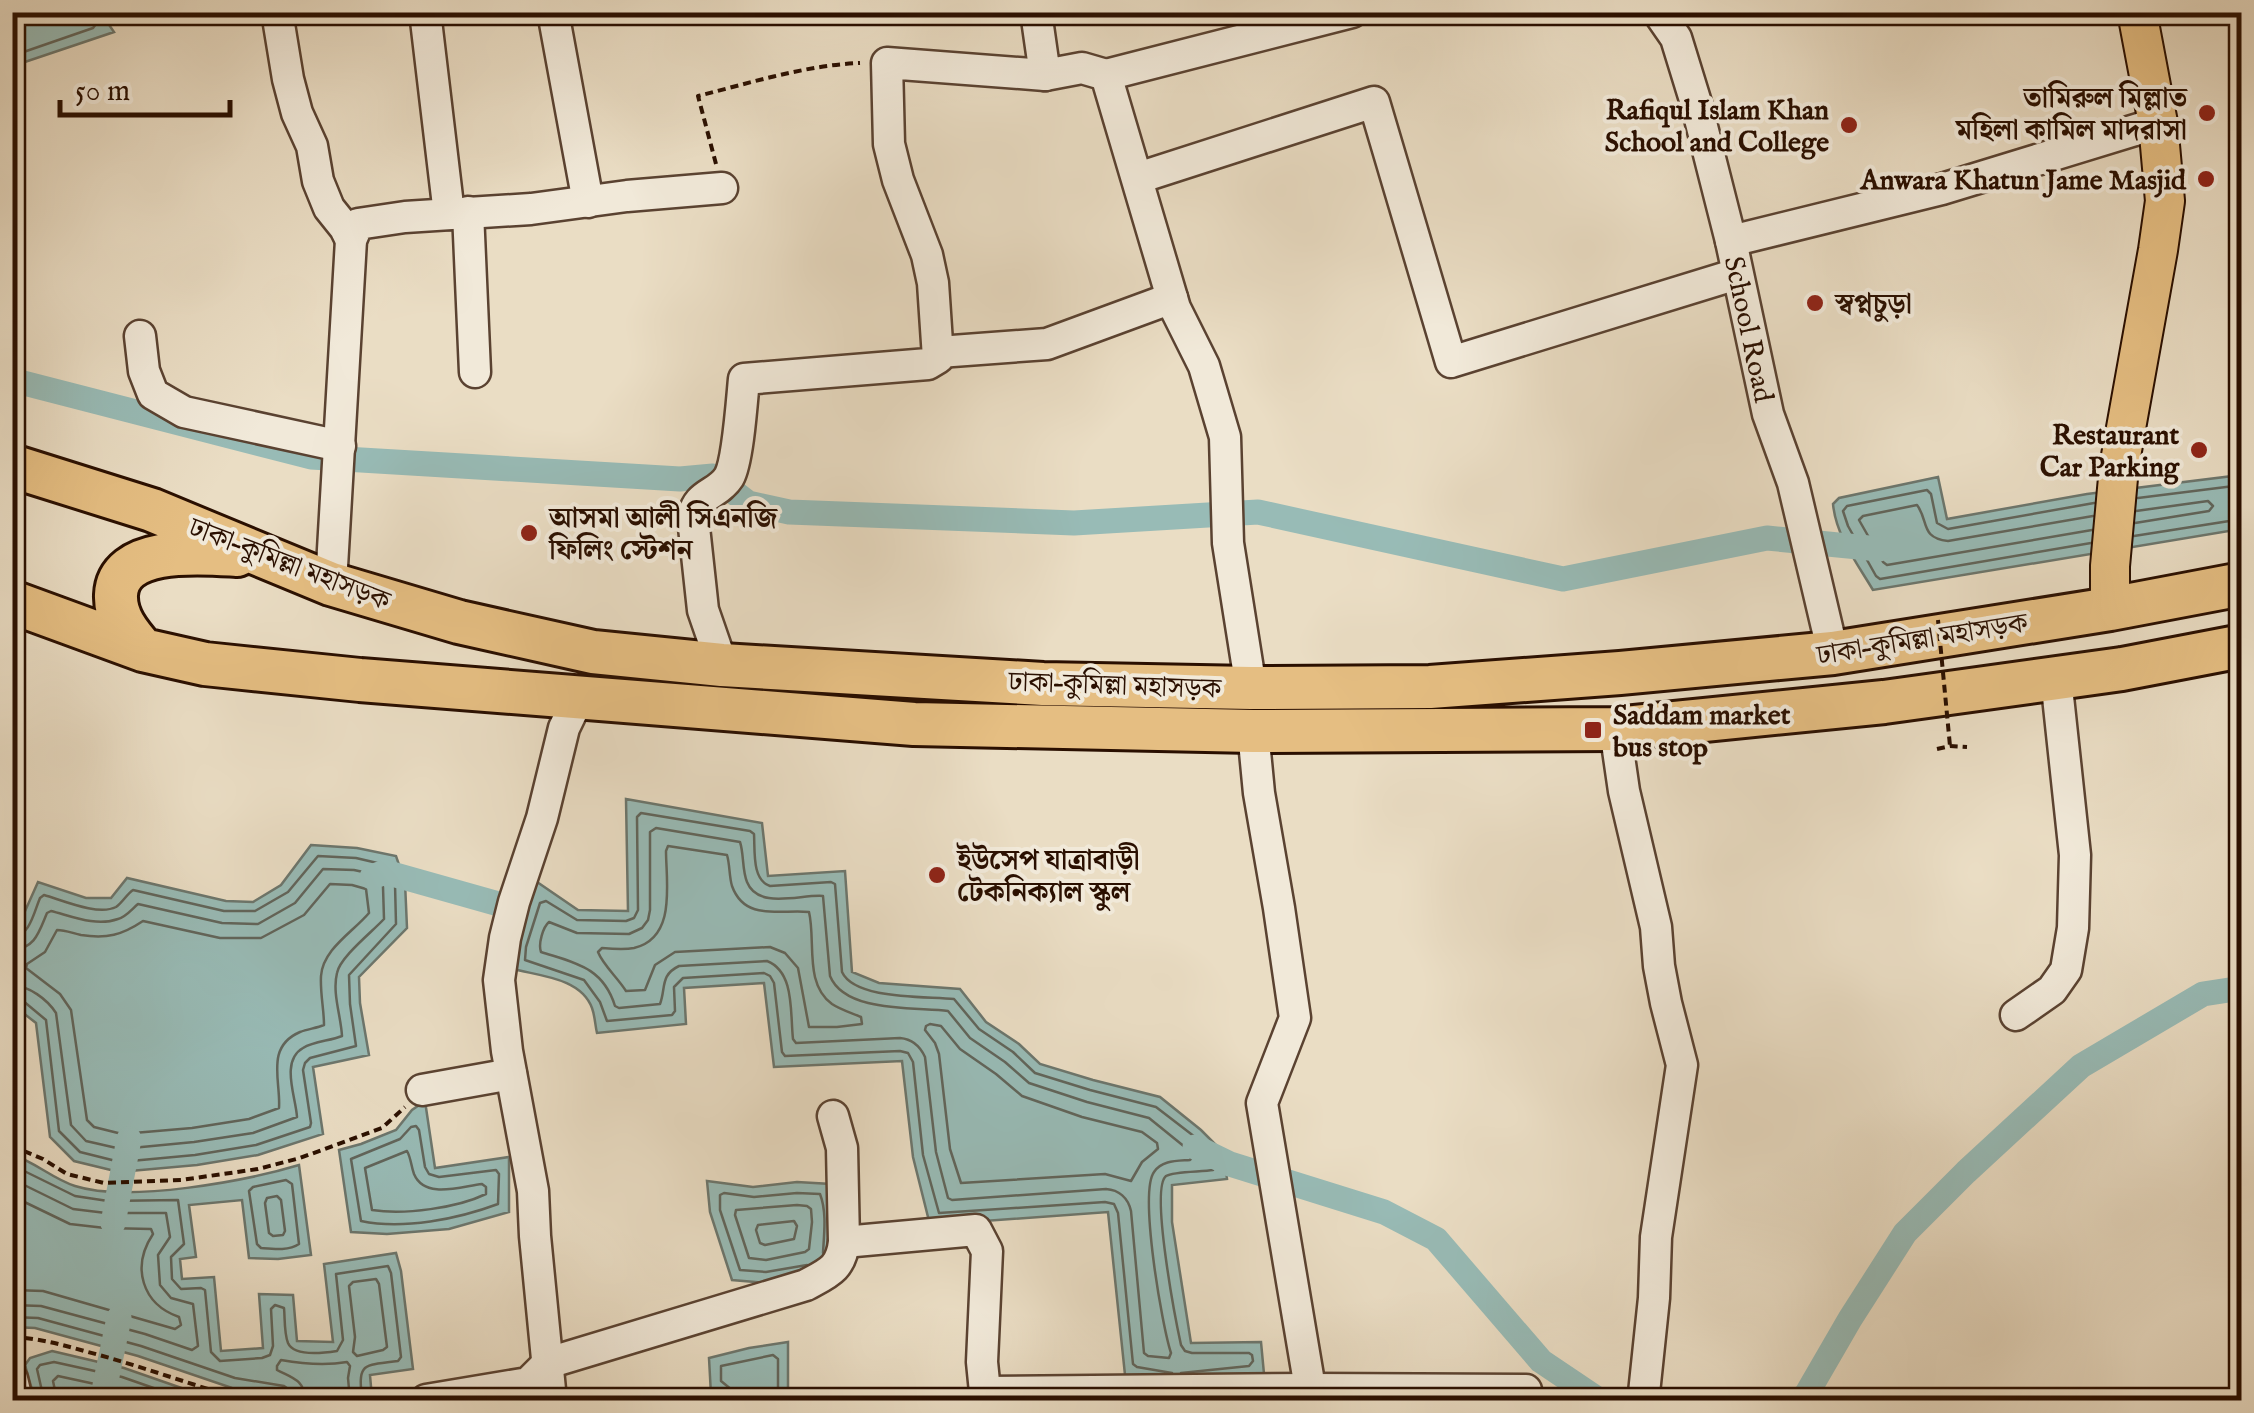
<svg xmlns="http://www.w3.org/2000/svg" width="2254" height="1413" viewBox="0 0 2254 1413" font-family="'IM FELL English','Noto Serif Bengali',serif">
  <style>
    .water { fill: #98bbb6; stroke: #6c766d; stroke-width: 2.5 }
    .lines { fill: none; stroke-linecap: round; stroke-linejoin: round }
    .shore { stroke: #61655b; stroke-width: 2.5 }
    .canal { stroke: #98bbb6; stroke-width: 25 }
    .minor-casing { stroke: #5a4231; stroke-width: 35 }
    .major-casing { stroke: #2a0f00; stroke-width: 42 }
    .highway-casing { stroke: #2a0f00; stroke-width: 48 }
    .path { stroke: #2a0f00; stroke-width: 4; stroke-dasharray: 8 5; stroke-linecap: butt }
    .minor { stroke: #f1e9d9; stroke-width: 30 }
    .major { stroke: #e5be82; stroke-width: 38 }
    .highway { stroke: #e5be82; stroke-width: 42 }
    .path-bridge { stroke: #2a0f00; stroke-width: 4; stroke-dasharray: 8 5; stroke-linecap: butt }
    .poi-dot { fill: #8f2418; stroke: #f1e9d9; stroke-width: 4 }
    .labels { text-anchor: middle; stroke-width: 8; stroke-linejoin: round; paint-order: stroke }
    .poi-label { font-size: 28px; font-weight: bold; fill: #2a0f00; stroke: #f1e9d9; text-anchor: end }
    .street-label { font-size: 28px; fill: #2a0f00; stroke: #f1e9d9 }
  </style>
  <rect width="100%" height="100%" fill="#eaddc4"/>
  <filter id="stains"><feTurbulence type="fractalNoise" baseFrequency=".002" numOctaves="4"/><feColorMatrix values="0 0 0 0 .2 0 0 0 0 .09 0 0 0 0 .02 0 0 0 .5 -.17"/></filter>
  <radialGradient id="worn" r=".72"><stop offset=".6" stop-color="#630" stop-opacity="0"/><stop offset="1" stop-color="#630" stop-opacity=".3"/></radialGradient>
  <path class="water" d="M 12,13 L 101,13 L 114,32 L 13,66 Z
    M 2241,475 L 2241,529 L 1873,590 C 1857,563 1836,536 1833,504 L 1839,498 L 1938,477 L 1947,519 L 2087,494 Z
    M 626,799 L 762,823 L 768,876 L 845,871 L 852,972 L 879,983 L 960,989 L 986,1022 L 1019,1044 L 1040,1064 L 1093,1080 L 1160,1097 L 1201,1130 L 1224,1153 L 1227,1179 L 1172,1185 L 1172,1222 L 1191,1343 L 1261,1342 L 1264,1374 L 1174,1383 L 1125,1375 L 1108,1212 L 930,1225 L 913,1157 L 902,1061 L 774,1067 L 764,983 L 684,988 L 686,1024 L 597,1033 C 595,1025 595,1016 592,1008 C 581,978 540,976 513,969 L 516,945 L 537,882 L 578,910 L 628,911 Z
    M 311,845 L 357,848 L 396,856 L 405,882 L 407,928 L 359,977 L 360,1003 L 369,1055 L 313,1067 L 323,1134 L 258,1155 L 197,1165 L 119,1172 L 74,1161 L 50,1137 L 36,1023 L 13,1005 L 13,938 L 38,882 L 86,898 L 111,898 L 127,878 L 226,901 L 253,902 L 281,885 Z
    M 425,1101 L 435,1168 L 509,1157 L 509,1212 L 449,1229 L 387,1234 L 351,1232 L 339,1150 L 361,1144 L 396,1130 L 412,1110 Z
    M 13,1155 C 35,1162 53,1179 75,1186 C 128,1203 246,1181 299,1165 L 311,1255 L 278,1259 L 249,1258 L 242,1200 L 189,1205 L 196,1257 L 180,1259 L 182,1279 L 214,1277 L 221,1351 L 263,1348 L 259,1294 L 293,1295 L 297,1341 L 333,1342 L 324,1264 L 396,1253 L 401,1271 L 413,1369 L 370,1375 L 372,1398 L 318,1400 L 232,1388 L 138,1356 L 35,1328 L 13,1327 Z
    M 707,1181 L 753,1187 L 797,1182 L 831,1184 L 833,1259 L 816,1273 L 767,1283 L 732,1280 L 710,1212 Z
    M 788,1342 L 788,1395 L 810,1394 L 810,1400 L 724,1400 L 723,1394 L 711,1395 L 709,1358 L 749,1348 Z
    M 52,1351 L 124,1368 L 216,1400 L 35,1400 L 25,1365 L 30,1358 Z"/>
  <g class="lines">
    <path class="shore" d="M 12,56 L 93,28 L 96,24 L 93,12
      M 2138,498 L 2242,485
      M 2135,523 L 2209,511 L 2213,506 L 2208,501 L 2136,511
      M 2092,530 L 1887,565 L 1883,562 L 1859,520 L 1863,516 L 1917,505 C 1929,521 1920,538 1948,541 L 2093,516
      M 2134,536 L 2242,519
      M 2091,543 L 1880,579 L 1876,576 L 1848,526 L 1843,511 L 1847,506 L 1927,490 L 1931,494 L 1937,523 L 1948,529 L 2094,503
      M 656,828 L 740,842 C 744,854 742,870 747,882 C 758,910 801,894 823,896 L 830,976 C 845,1013 915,1007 948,1011 L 970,1038 L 1005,1062 L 1029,1083 L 1087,1102 L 1149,1118 L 1191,1152 L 1193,1156 L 1190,1160 C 1177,1161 1162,1160 1154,1172 C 1139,1193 1162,1326 1171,1353 L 1169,1358 L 1148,1356 L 1144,1353 L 1131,1211 C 1128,1198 1119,1190 1106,1189 L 952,1200 L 948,1198 L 936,1152 L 925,1057 C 920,1046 912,1039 900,1038 L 796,1043 L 793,1039 C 790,1013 795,972 767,961 L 679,966 C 660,975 666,988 660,1004 L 619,1008 L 615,1006 C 603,967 575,963 541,952 C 538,944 543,927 549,922 L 577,933 L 629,934 L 642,928 L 648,920 L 650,910 L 650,832 Z
      M 668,846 L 727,855 C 730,865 729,876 732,886 C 745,922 781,909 809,912 C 816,941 804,984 832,1004 C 841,1010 852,1013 861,1017 L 862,1024 L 837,1027 L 809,1027 L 798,968 L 785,953 L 770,947 L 675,952 L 655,965 L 645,990 L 626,991 C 618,978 603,965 598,952 L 602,948 C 613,949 624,950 634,948 C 677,938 666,882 666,851 Z
      M 330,884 L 352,885 L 366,889 L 369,913 C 353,932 323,949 321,976 C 320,993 324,1009 324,1025 C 317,1028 308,1029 300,1032 C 265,1047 281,1081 279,1108 L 249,1119 L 192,1128 L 122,1134 L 94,1127 L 87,1120 L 71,1010 L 60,994 L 26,968 L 27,964 L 45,952 L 57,930 C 65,930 72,933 81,935 C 107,939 122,935 143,921 L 220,938 L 261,938 L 304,915 Z
      M 12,938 C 30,936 34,912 40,898 L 44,895 C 62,900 98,916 116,907 C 122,903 127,894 133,890 L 224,911 L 255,911 L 288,892 L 318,856 L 356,858 L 386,865 L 395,884 L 396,924 L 349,975 L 350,1004 L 356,1046 L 310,1058 L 305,1063 L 303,1070 L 311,1123 L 310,1127 L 256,1145 L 195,1155 L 120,1162 L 80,1152 L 59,1131 L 46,1020 L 22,1000 L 12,998
      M 12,950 C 35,949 39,932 47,913 L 51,911 C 71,916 96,927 118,919 C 126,917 132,909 138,904 L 222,923 L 258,924 L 295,903 L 323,869 L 354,870 L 377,875 L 383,887 L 384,919 C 372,932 340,957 337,973 C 332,993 341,1016 342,1036 C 330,1041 314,1041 303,1048 C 280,1061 296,1097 297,1117 L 253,1133 L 194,1142 L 121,1149 L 86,1141 L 71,1125 L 56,1013 C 47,999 29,986 12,985
      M 930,1024 L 941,1026 L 960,1049 L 996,1074 L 1022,1096 L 1082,1117 L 1142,1132 L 1157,1143 L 1158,1149 L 1142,1162 L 1131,1181 L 1105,1174 L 961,1183 L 950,1149 L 939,1054 L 935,1043 L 925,1030 L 926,1026 Z
      M 416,1126 L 419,1130 L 425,1167 L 429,1174 L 439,1177 L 496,1170 L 499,1174 L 498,1204 C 458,1219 403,1230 361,1221 L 351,1159 L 400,1139 L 411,1127 Z
      M 407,1151 C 411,1158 411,1166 414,1174 C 425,1200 462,1186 482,1184 L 486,1187 L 486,1194 C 457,1208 405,1215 372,1210 L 365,1168 Z
      M 12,1165 L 75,1196 L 108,1201 L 178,1200 L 184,1244 L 171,1257 L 172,1279 L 181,1289 L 201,1288 L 205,1290 L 211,1352 L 220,1361 L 262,1358 L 270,1355 L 273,1346 L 271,1309 L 275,1305 L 284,1308 C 285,1318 284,1333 288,1343 C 294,1357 324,1353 337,1351 L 343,1340 L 336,1274 L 388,1266 L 391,1273 L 401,1357 L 398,1361 C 362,1366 358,1362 362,1400
      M 12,1179 L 73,1209 L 106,1213 L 166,1213 L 170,1237 L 158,1255 L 160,1285 L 171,1298 L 193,1304 L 198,1346 L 192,1350 L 145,1334 L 41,1306 L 12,1305
      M 286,1180 L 292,1184 L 299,1244 C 289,1251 273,1249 261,1248 L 257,1244 L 249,1191 L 253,1187 Z
      M 12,1196 L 70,1224 L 105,1228 L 151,1229 L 153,1234 C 131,1267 142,1304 179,1317 L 181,1325 L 175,1329 L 43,1291 L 12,1290
      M 277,1196 L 281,1200 L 285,1231 L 283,1235 L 273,1236 L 269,1233 L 265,1203 L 267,1198 Z
      M 797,1205 L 807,1206 L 811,1209 L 812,1222 L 809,1249 L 805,1252 L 766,1260 L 749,1258 L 735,1215 L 736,1210 Z
      M 794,1221 L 797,1226 L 794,1239 L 765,1245 L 760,1243 L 756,1230 L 758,1225 Z
      M 807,1265 L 766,1272 L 740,1270 L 720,1210 L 720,1195 L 724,1193 L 754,1197 L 797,1193 L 820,1194 C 827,1212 824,1234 823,1253
      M 376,1279 L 379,1284 L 387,1347 L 383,1350 L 357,1356 L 353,1352 L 355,1337 L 349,1286 L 353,1282 Z
      M 12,1317 L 38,1318 L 141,1346 L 235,1378 L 284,1386 L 291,1391 L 293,1400
      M 1172,1373 L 1137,1367 L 1133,1364 L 1118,1213 L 1114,1204 L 1105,1202 L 939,1213 L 923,1155 L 913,1062 L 908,1053 L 900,1051 L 785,1056 L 782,1052 L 774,983 L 770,976 L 764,973 L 683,978 L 674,987 L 675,1011 L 672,1015 L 607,1021 L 600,1002 L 584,980 L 525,960 L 526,947 L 540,903 L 546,901 L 577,920 L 626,921 L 634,918 L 638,910 L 637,817 L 641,813 L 750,831 L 754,834 C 755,852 752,880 770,886 L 831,882 L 835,884 L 842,972 C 855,1000 926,996 954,999 L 979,1029 L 1013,1052 L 1035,1073 L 1090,1090 L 1156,1107 L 1195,1137 L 1214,1157 L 1215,1167 L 1213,1170 C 1202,1172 1174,1171 1166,1176 C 1150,1189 1176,1322 1181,1345 L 1185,1351 L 1192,1353 L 1249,1353 L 1252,1355 L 1253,1361 L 1249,1366 L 1181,1373
      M 44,1400 L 37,1369 L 40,1365 L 54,1362 L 122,1377 L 188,1400
      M 57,1400 L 53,1381 L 58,1376 L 118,1389 L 151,1400
      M 305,1400 C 305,1380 292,1378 277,1370 L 277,1366 L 281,1360 C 303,1364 325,1366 347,1362 L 350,1366 L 348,1378 L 350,1400
      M 734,1400 L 732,1390 L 721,1381 L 721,1366 L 773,1355 L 778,1359 L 778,1393 L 781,1400"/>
    <path class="canal" d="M 12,380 L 311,457 L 680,479 L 713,476 L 748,503 L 789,512 L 1074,523 L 1258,512 L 1563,579 L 1767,538 L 1879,549
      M 372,877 L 385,872 L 495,903
      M 1195,1147 L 1230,1164 L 1384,1212 L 1436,1239 L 1541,1361 L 1599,1400
      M 113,1223 L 129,1139
      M 102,1400 L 119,1318
      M 1799,1400 L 1806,1395 L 1850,1319 L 1905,1233 L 1966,1172 L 2081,1066 L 2203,994 L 2242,988"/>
    <g class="minor-casing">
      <g id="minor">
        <path d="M 277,12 L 288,79 L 297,113 L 312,146 L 318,181 L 329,208 L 345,228 L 351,240"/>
        <path d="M 425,12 L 449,214"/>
        <path d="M 553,12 L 588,202"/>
        <path d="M 1036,12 L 1045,75 L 1082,68 L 1106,75 L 1175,308 L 1204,366 L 1225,437 L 1228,543 L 1251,688"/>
        <path id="s1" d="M 1658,12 L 1676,38 L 1696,103 L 1731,241 L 1768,414 L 1793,483 L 1833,653"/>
        <path d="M 1106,75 L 1352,12"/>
        <path d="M 1138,178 L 1374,102 L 1451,362 L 1737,274"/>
        <path d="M 468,212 L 475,372"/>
        <path d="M 1731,241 L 1942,189 L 2158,123"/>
        <path d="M 140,336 L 144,371 L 153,394 L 184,412 L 340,446"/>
        <path d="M 939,352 L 1047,344 L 1172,298"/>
        <path d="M 331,584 L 351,240 L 358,224 L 405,217 L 531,209 L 627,196 L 722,188"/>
        <path d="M 722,665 L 703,610 L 693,518 C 697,492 717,496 729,477 C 738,461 742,399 744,379 L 928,364 L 938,358 L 933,283 L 927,255 L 898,180 L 889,144 L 887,63 L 1045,75"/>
        <path d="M 1615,729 L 1624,791 L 1656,927 L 1659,966 L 1666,1003 L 1682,1065 L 1656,1237 L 1654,1298 L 1644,1393"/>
        <path d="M 1253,731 L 1259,793 L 1279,908 L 1295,1018 L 1262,1103 L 1312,1400"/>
        <path d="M 2016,1015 L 2052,990 L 2066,970 L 2073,928 L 2075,855 L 2056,678"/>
        <path d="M 422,1090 L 511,1074"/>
        <path d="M 844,1242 L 976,1230 L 987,1251 L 982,1362 L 985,1392 L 983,1400"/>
        <path d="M 12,1379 L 17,1400"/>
        <path d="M 985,1392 L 1310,1389 L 1526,1390"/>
        <path d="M 426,1400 L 528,1383 L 548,1363 L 806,1285 C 828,1273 841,1269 844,1242 L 842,1148 L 833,1116"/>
        <path d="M 551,1400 L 535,1236 L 533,1191 L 507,1051 L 499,980 L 505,938 L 514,902 L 542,818 L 564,728 L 579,697"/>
      </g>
    </g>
    <g class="major-casing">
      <path id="major" d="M 2110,609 L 2110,566 L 2119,467 L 2158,250 L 2165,201 L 2158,123 L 2137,12"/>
    </g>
    <g class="highway-casing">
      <path id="highway" d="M 12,466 L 152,510 L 331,584 L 459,622 L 593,652 L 722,665 L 1043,684 L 1251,688 L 1430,687 L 1620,673 L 1833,653 L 2110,609 L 2242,584
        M 12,602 L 143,650 L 205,664 L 360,680 L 914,724 L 1253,731 L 1615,729 L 1884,702 L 2122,669 L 2242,646
        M 143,650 C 129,634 115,617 116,595 C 118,545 202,553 237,555"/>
    </g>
    <path class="path" d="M 716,164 L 698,96 C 750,83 806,65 860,63
      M 1937,749 L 1950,746 L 1967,747
      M 12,1146 L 43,1159 L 67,1174 L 104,1183 L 181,1180 L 258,1169 L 300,1158 L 382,1128 L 405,1107
      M 12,1337 C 39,1338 63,1345 88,1352 C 141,1366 192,1385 244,1400"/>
    <use href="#minor" class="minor"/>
    <use href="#major" class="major"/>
    <use href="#highway" class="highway"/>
    <path class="path-bridge" d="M 1938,620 L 1950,746"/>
  </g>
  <g class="poi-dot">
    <circle cx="2207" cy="113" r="10"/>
    <circle cx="1849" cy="125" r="10"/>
    <circle cx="2206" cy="179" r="10"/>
    <circle cx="1815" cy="303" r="10"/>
    <circle cx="2199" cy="450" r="10"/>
    <circle cx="529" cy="533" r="10"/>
    <rect x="1583" y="720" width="20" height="20" rx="5"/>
    <circle cx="937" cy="875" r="10"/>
  </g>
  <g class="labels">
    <g class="poi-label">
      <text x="2187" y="107">তামিরুল মিল্লাত<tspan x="2187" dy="32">মহিলা কামিল মাদরাসা</tspan></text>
      <text x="1829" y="119">Rafiqul Islam Khan<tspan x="1829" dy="32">School and College</tspan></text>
      <text x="2186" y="189">Anwara Khatun Jame Masjid</text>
      <text x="1835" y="313" text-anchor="start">স্বপ্নচুড়া</text>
      <text x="2179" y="444">Restaurant<tspan x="2179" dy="32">Car Parking</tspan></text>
      <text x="549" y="527" text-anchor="start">আসমা আলী সিএনজি<tspan x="549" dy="32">ফিলিং স্টেশন</tspan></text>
      <text x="1613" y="724" text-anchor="start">Saddam market<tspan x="1613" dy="32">bus stop</tspan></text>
      <text x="957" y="869" text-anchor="start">ইউসেপ যাত্রাবাড়ী<tspan x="957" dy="32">টেকনিক্যাল স্কুল</tspan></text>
    </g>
    <g class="street-label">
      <text dy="10" stroke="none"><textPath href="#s1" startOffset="332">School Road</textPath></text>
      <text transform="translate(290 563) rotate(21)" y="10">ঢাকা–কুমিল্লা মহাসড়ক</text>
      <text transform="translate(1922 638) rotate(-9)" y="10">ঢাকা–কুমিল্লা মহাসড়ক</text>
      <text transform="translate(1115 684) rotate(2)" y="10">ঢাকা–কুমিল্লা মহাসড়ক</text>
    </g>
  </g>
  <rect width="2254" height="1413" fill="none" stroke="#eaddc4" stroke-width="50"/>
  <rect x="15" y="15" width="2224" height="1383" fill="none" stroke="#2a0f00" stroke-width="5"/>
  <rect x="25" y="25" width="2204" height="1363" fill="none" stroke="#2a0f00" stroke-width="2.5"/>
  <path d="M60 100v15h170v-15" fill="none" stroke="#2a0f00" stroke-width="5"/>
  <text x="75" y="100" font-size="30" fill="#2a0f00" stroke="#f1e9d9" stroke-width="8" paint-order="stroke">50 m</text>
  <rect width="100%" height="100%" filter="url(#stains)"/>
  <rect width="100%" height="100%" fill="url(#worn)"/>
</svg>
